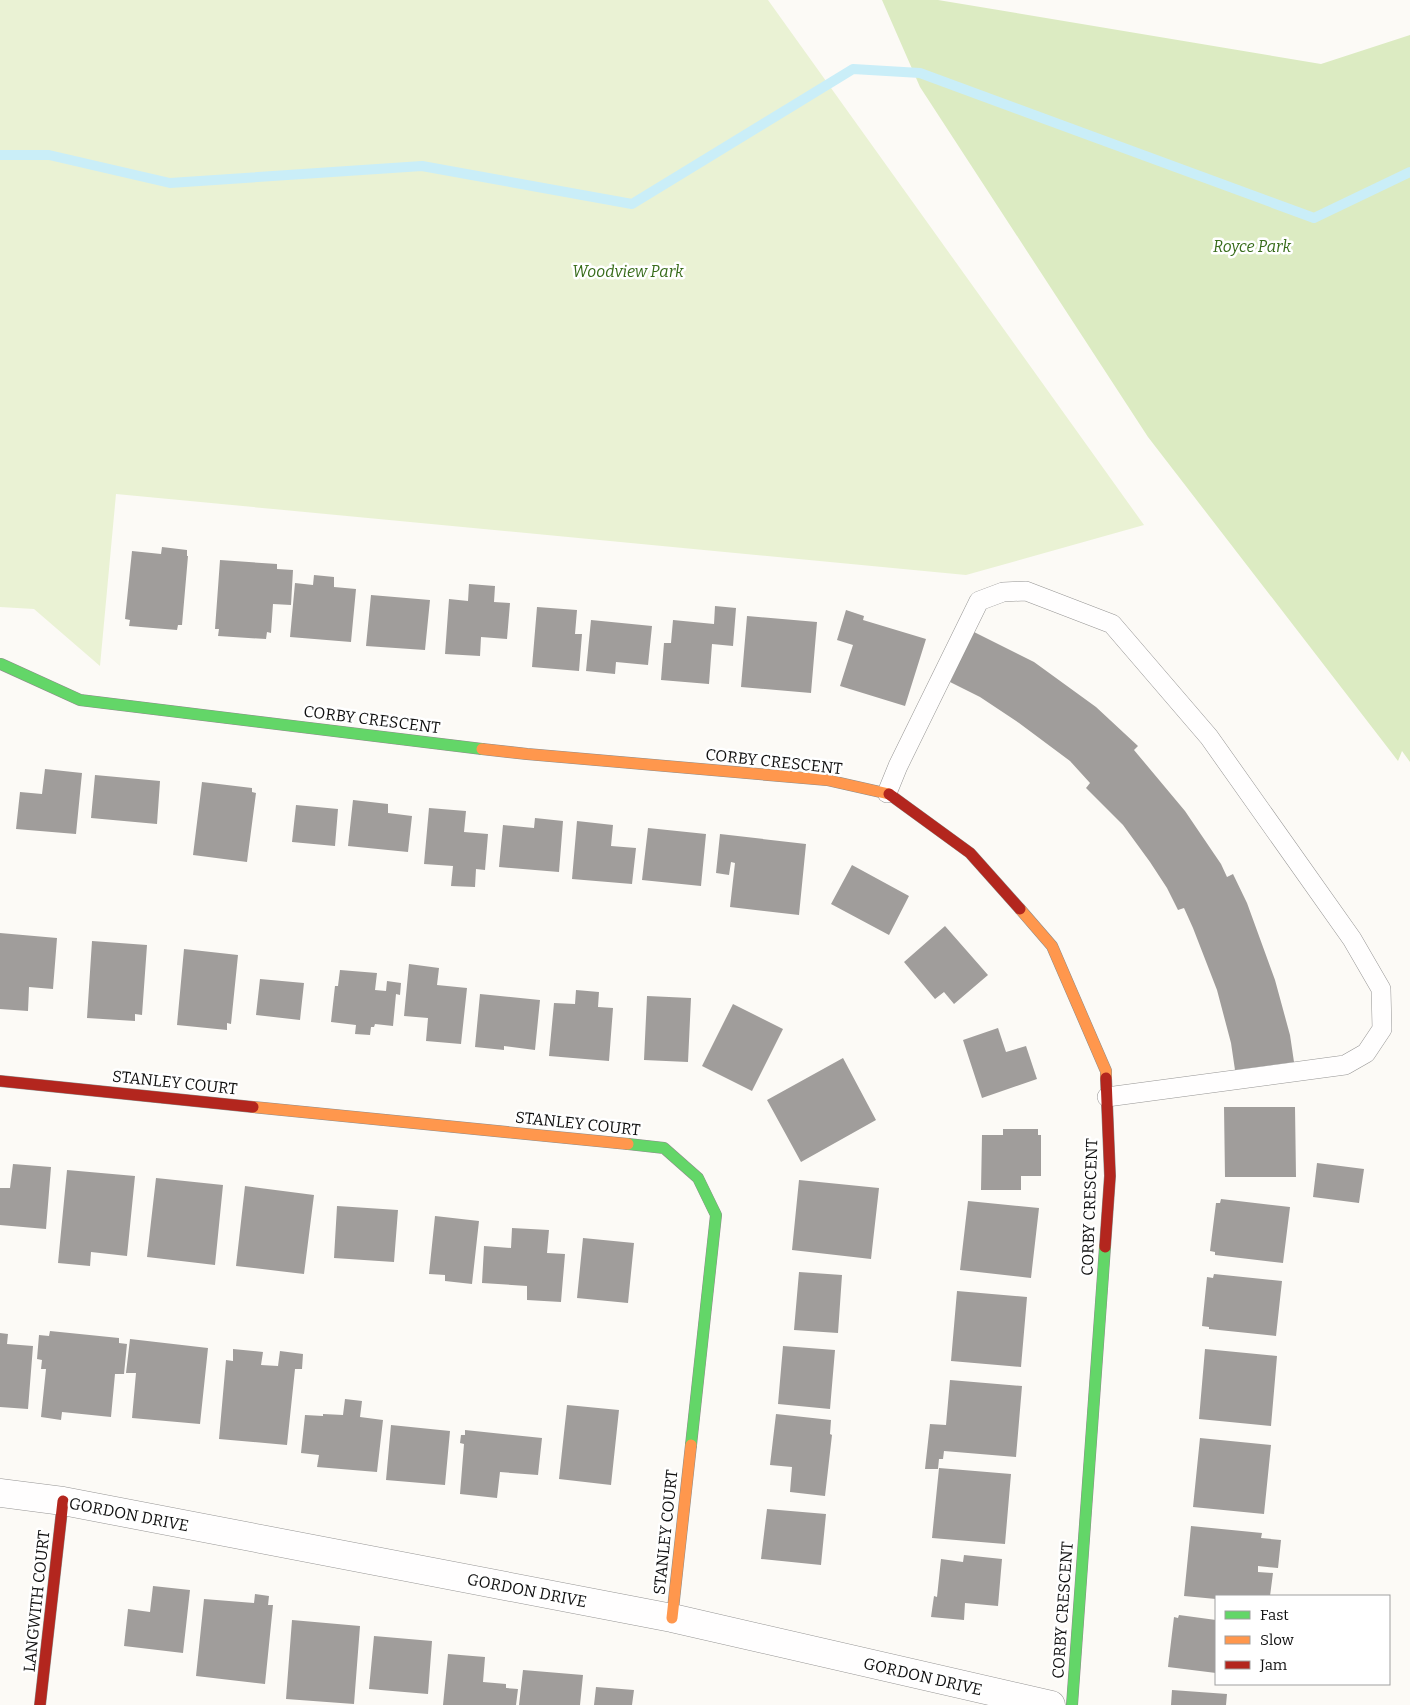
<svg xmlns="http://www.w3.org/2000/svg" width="1410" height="1705" viewBox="0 0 1410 1705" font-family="Bitter,serif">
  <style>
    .green { fill: #eaf2d4 }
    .forest { fill: #dcebc2 }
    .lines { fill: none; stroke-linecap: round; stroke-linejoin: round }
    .stream { stroke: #caeef8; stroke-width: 10 }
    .building { fill: #a09d9b }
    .lane-casing { stroke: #969594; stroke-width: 20 }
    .street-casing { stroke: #969594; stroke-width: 29 }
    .fast-casing { stroke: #8d8c8a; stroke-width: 12 }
    .slow-casing { stroke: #8d8c8a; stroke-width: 12 }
    .jam-casing { stroke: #8d8c8a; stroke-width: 12 }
    .lane { stroke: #fffefe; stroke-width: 19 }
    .street { stroke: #fffefe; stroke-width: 28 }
    .fast { stroke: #63d668; stroke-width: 11 }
    .slow { stroke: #ff974d; stroke-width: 11 }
    .jam { stroke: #b3261e; stroke-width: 11 }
    .labels { text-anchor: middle; stroke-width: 5; stroke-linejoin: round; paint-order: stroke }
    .park-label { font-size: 16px; font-style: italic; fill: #386c1b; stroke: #fff }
    .street-label { font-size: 16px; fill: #101010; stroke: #fff }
  </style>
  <rect width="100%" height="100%" fill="#fcfaf6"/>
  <path class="green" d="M 0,0 L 768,0 L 1144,525 L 966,575 L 116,494 L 100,666 L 34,609 L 0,607 Z"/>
  <path class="forest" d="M 882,0 L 938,0 L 1321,64 L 1410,35 L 1410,762 L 1402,751 L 1398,761 L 1148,437 L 920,87 Z"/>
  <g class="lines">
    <path class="stream" d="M 0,155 L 49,155 L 170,183 L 422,166 L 632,204 L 853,69 L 920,73 L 1314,218 L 1410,172"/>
  </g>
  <path class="building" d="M 162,547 L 187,550 L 187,556 L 188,556 L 182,625 L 178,625 L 177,630 L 129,626 L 130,620 L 125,619 L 132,551 L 161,554 Z
    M 220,560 L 277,564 L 277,569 L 293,570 L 291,605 L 273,604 L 271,633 L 267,632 L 266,639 L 218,636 L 219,629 L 215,629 Z
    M 314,575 L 334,577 L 334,587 L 356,589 L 351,642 L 290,637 L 295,583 L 313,585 Z
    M 469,584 L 495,586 L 494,602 L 510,603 L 507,639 L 481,637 L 480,656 L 445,654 L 449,599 L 468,601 Z
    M 371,595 L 430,600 L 425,650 L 366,646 Z
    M 715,606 L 736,608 L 733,646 L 712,644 L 709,684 L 661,680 L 664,643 L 671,643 L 673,620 L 714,624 Z
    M 537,607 L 577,610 L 575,634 L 582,634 L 579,671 L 532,667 Z
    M 846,610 L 864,616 L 863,620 L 926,639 L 905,706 L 840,686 L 853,645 L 837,640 Z
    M 747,616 L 817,622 L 811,693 L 741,687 Z
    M 591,620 L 652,626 L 648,665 L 616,662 L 615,674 L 586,671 Z
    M 974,632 L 1034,662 L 1096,707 L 1138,746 L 1134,750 L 1185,811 L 1221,864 L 1227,877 L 1233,874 L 1247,903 L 1275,980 L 1290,1035 L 1294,1062 L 1235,1070 L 1231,1043 L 1217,990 L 1193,928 L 1184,908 L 1178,910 L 1167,888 L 1150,862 L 1123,825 L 1086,788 L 1090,783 L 1070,761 L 1019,723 L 980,697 L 950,682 Z
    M 45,769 L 82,773 L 76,834 L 16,829 L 20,792 L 42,794 Z
    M 95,775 L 160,781 L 157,824 L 91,818 Z
    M 202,782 L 252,788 L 252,792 L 256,793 L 247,862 L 193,855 Z
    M 353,800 L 388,804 L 388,813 L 412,816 L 408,852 L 348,846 Z
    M 296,805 L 338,809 L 335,846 L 292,842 Z
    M 429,808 L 466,811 L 464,832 L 488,834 L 485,870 L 476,869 L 475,887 L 451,886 L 453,866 L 424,864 Z
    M 535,818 L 563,821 L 559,872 L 499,867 L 503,825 L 534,828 Z
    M 577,821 L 613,825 L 611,846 L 636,848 L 632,884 L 572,879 Z
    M 648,828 L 706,834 L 701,886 L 642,880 Z
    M 720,834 L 806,844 L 799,915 L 730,907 L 735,863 L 731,862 L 729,875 L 716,873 Z
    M 852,865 L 909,896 L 889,935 L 831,904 Z
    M 945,926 L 988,975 L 954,1004 L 944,992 L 935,999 L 904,962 Z
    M 0,933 L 57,938 L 53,989 L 29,987 L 28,1011 L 0,1009 Z
    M 92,941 L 147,945 L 142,1015 L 135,1014 L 135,1021 L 87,1018 Z
    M 184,949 L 238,955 L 231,1024 L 227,1023 L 227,1030 L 177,1025 Z
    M 409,964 L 439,968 L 437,985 L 467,988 L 461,1044 L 426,1041 L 428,1018 L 404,1016 Z
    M 340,970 L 377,973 L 375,990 L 386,991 L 387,981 L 401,983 L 400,995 L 396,994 L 393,1026 L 375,1024 L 374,1027 L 371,1027 L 370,1035 L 355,1034 L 356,1025 L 331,1022 L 335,986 L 338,986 Z
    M 260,979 L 304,983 L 300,1020 L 256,1015 Z
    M 576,990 L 599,992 L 598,1007 L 613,1008 L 609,1061 L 549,1056 L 554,1003 L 575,1004 Z
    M 480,994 L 540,1000 L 535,1050 L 504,1046 L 504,1050 L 475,1047 Z
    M 647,996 L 691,998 L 688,1062 L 644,1060 Z
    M 733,1004 L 783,1029 L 752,1091 L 702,1066 Z
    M 998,1028 L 1006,1052 L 1026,1046 L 1037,1079 L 982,1098 L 963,1040 Z
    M 843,1058 L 876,1120 L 801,1162 L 767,1100 Z
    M 1224,1107 L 1295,1107 L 1296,1177 L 1225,1177 Z
    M 1003,1129 L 1038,1129 L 1038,1135 L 1041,1135 L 1041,1176 L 1021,1176 L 1021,1190 L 981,1190 L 982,1135 L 1003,1135 Z
    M 1317,1163 L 1364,1169 L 1359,1203 L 1313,1197 Z
    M 13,1164 L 51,1167 L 46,1229 L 0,1225 L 0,1188 L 10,1188 Z
    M 67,1170 L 135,1176 L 127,1256 L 91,1252 L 90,1266 L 58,1263 Z
    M 156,1178 L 223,1185 L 215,1265 L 147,1257 Z
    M 799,1180 L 879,1188 L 871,1259 L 792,1250 Z
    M 245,1186 L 314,1195 L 304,1274 L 236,1266 Z
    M 1221,1199 L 1290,1207 L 1283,1263 L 1215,1255 L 1215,1252 L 1210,1251 L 1216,1203 L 1220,1203 Z
    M 968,1201 L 1039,1208 L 1031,1278 L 960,1270 Z
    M 337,1206 L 398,1210 L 394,1262 L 334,1258 Z
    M 435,1216 L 479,1221 L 472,1284 L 445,1281 L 445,1275 L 429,1274 Z
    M 512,1228 L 549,1230 L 547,1253 L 565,1254 L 561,1302 L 527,1300 L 527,1286 L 482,1283 L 484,1246 L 511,1248 Z
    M 583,1238 L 634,1243 L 628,1303 L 577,1298 Z
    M 799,1272 L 842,1275 L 838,1333 L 794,1330 Z
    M 1214,1274 L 1282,1281 L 1276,1336 L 1209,1329 L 1209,1327 L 1202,1326 L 1207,1277 L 1213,1278 Z
    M 957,1291 L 1027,1297 L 1021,1367 L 951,1361 Z
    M 50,1331 L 119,1338 L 119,1343 L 127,1344 L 124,1374 L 115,1374 L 111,1417 L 62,1412 L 61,1420 L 41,1417 L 46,1369 L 41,1369 L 42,1360 L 37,1359 L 39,1335 L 49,1336 Z
    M 0,1333 L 8,1334 L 7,1344 L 33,1346 L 28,1409 L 0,1407 Z
    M 130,1339 L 208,1348 L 200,1424 L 132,1418 L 136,1373 L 126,1373 Z
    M 783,1346 L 835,1350 L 830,1409 L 778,1404 Z
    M 233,1349 L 263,1352 L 261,1365 L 278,1366 L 280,1351 L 303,1354 L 302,1369 L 295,1369 L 287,1445 L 219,1439 L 226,1360 L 233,1361 Z
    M 1205,1349 L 1277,1356 L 1271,1426 L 1199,1419 Z
    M 950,1380 L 1022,1386 L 1016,1457 L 944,1451 L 943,1459 L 939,1459 L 938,1469 L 925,1469 L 930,1424 L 946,1425 Z
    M 345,1399 L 362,1401 L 360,1417 L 383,1420 L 377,1472 L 317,1467 L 319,1455 L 301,1453 L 305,1415 L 323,1416 L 323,1414 L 343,1415 Z
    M 567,1405 L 619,1410 L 611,1485 L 559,1479 Z
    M 776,1414 L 831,1420 L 830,1434 L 832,1435 L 825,1496 L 790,1492 L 792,1467 L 770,1465 Z
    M 391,1425 L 450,1431 L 445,1485 L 386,1480 Z
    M 465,1430 L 542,1438 L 538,1475 L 500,1472 L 497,1498 L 460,1494 L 464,1444 L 460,1443 L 461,1435 L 465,1435 Z
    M 1200,1438 L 1271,1445 L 1264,1514 L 1193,1507 Z
    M 939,1468 L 1011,1474 L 1005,1544 L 932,1538 Z
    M 767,1509 L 826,1514 L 821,1565 L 761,1559 Z
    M 1191,1526 L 1262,1533 L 1261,1538 L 1281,1540 L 1278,1568 L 1258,1566 L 1258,1572 L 1273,1573 L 1270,1596 L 1216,1596 L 1216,1599 L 1184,1596 Z
    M 964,1555 L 1002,1559 L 998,1606 L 965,1603 L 964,1620 L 931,1617 L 934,1596 L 937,1597 L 941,1559 L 963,1562 Z
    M 153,1586 L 190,1590 L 183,1653 L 124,1646 L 128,1609 L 150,1612 Z
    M 255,1594 L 269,1596 L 268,1605 L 273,1605 L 265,1684 L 196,1676 L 204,1599 L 254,1603 Z
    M 1179,1615 L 1216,1620 L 1216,1673 L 1168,1667 L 1174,1617 L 1178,1618 Z
    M 292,1620 L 360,1626 L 354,1704 L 286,1699 Z
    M 374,1636 L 432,1641 L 428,1694 L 369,1689 Z
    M 448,1654 L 485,1657 L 483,1682 L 506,1684 L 506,1688 L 518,1689 L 516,1705 L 443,1705 Z
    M 523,1670 L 583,1675 L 580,1705 L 519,1705 Z
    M 596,1687 L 634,1690 L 632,1705 L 594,1705 Z
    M 1172,1690 L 1227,1694 L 1226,1705 L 1171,1705 Z"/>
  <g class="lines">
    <g class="lane-casing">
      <path id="lane" d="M 887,793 L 898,766 L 979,601 L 1003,592 L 1026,591 L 1112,624 L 1209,737 L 1352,939 L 1381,989 L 1382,1029 L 1366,1053 L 1345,1065 L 1107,1097"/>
    </g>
    <g class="street-casing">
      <path id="street" d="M 0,1493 L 63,1501 L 672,1618 L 1051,1705"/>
    </g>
    <g class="fast-casing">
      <path id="fast" d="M 1,664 L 80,700 L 482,749
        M 628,1144 L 664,1148 L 698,1178 L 716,1215 L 691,1445
        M 1072,1705 L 1105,1247"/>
    </g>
    <g class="slow-casing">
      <path id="slow" d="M 482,749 L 527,754 L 827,780 L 889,794
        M 1020,909 L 1052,946 L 1106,1071 L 1106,1078
        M 253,1107 L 628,1144
        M 672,1618 L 691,1445"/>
    </g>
    <g class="jam-casing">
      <path id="jam" d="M 889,794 L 970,853 L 1020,909
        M 0,1081 L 253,1107
        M 1105,1247 L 1110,1176 L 1106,1078
        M 40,1705 L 63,1501"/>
    </g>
    <use href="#lane" class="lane"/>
    <use href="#street" class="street"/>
    <use href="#fast" class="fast"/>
    <use href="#slow" class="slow"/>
    <use href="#jam" class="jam"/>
  </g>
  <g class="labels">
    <g class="park-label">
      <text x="1252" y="252">Royce Park</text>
      <text x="628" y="277">Woodview Park</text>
    </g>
    <g class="street-label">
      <text transform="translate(372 719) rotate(7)" y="6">CORBY CRESCENT</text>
      <text transform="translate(774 761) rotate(6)" y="6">CORBY CRESCENT</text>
      <text transform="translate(175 1082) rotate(6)" y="6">STANLEY COURT</text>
      <text transform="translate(578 1123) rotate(6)" y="6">STANLEY COURT</text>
      <text transform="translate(1089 1207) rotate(-88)" y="6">CORBY CRESCENT</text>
      <text transform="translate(129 1514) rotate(11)" y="6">GORDON DRIVE</text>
      <text transform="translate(665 1532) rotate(-84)" y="6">STANLEY COURT</text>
      <text transform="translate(527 1590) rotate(11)" y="6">GORDON DRIVE</text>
      <text transform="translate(36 1601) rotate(-84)" y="6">LANGWITH COURT</text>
      <text transform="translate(1062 1610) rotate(-86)" y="6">CORBY CRESCENT</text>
      <text transform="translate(923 1676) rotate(13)" y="6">GORDON DRIVE</text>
    </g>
  </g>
  <rect x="1215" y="1595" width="175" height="90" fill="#ffffff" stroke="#9f9f9f"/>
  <rect x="1225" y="1611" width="25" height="8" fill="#63d668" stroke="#9f9f9f"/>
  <text x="1260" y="1620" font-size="15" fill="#101010">Fast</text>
  <rect x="1225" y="1636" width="25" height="8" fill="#ff974d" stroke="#9f9f9f"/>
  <text x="1260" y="1645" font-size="15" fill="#101010">Slow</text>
  <rect x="1225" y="1661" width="25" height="8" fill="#b3261e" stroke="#9f9f9f"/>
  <text x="1260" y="1670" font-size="15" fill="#101010">Jam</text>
</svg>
